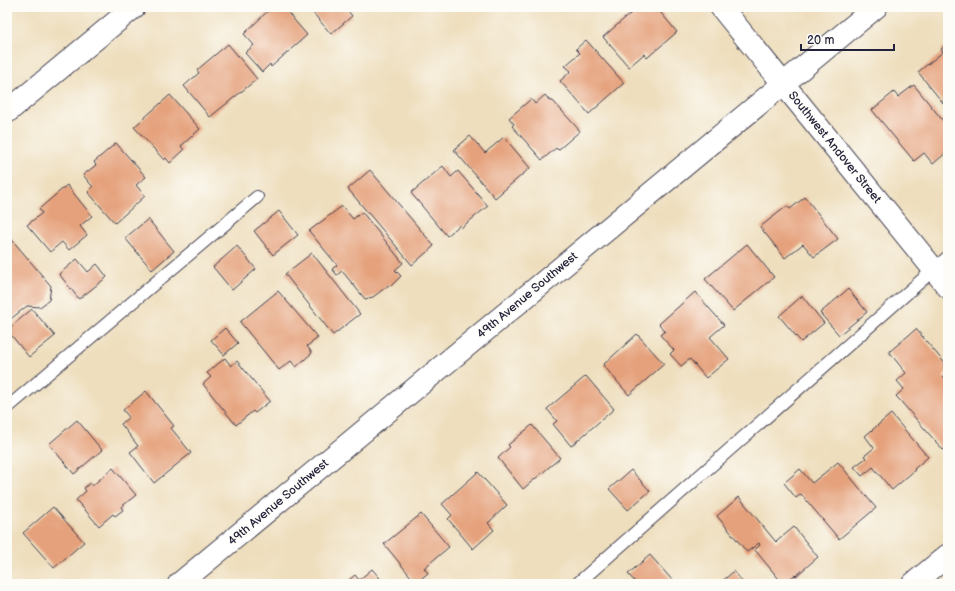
<svg xmlns="http://www.w3.org/2000/svg" width="955" height="591" viewBox="0 0 955 591" font-family="'Balsamiq Sans',sans-serif">
  <style>
    .building { fill: #e5a17c }
    .lines { fill: none; stroke-linecap: round; stroke-linejoin: round }
    .lane-casing { stroke: #413e4e; stroke-width: 14 }
    .street-casing { stroke: #413e4e; stroke-width: 24 }
    .lane { stroke: #fff; stroke-width: 12 }
    .street { stroke: #fff; stroke-width: 22 }
    .labels { text-anchor: middle; stroke-width: 3; stroke-linejoin: round; paint-order: stroke }
    .street-label { font-size: 12px; fill: #22223b; stroke: #fdfcf7 }
  </style>
  <rect width="100%" height="100%" fill="#fdfcf7"/>
  <filter id="ink" filterUnits="userSpaceOnUse"><feTurbulence type="fractalNoise" baseFrequency=".025" numOctaves="2"/><feDisplacementMap in="SourceGraphic" scale="8" xChannelSelector="R" yChannelSelector="G"/><feConvolveMatrix kernelMatrix="1 2 1 2 8 2 1 2 1" color-interpolation-filters="sRGB"/></filter>
  <filter id="wash" filterUnits="userSpaceOnUse"><feTurbulence type="fractalNoise" baseFrequency=".012" numOctaves="4" result="noise"/><feDisplacementMap in="SourceGraphic" scale="16" xChannelSelector="R" yChannelSelector="G"/><feGaussianBlur stdDeviation="0.9" result="paint"/><feColorMatrix in="noise" values="0 0 0 0 0 0 0 0 0 0 0 0 0 0 0 0 0 1.4 0 .05"/><feComposite in="paint" operator="in"/></filter>
  <g filter="url(#wash)">
    <rect width="100%" height="100%" fill="#eedebd"/>
    <g id="blocks">
      <path class="building" d="M 272,7 L 283,7 L 307,35 L 271,67 L 270,64 L 262,72 L 245,53 L 254,45 L 244,34 Z
        M 308,7 L 345,7 L 352,16 L 331,34 Z
        M 638,7 L 656,7 L 677,32 L 647,58 L 644,54 L 629,67 L 603,37 Z
        M 586,40 L 624,83 L 589,114 L 560,81 L 571,71 L 565,66 L 580,53 L 576,49 Z
        M 228,44 L 257,79 L 210,117 L 184,86 L 199,73 L 197,70 Z
        M 948,44 L 948,109 L 918,72 L 943,52 L 941,49 Z
        M 914,85 L 948,127 L 948,151 L 933,164 L 924,153 L 914,161 L 872,110 L 894,92 L 898,97 Z
        M 170,95 L 200,129 L 181,146 L 184,150 L 170,163 L 166,158 L 164,160 L 134,127 Z
        M 545,95 L 550,101 L 553,101 L 580,131 L 558,150 L 556,148 L 542,160 L 512,126 L 514,124 L 509,118 L 531,99 L 535,104 Z
        M 470,136 L 485,153 L 504,137 L 530,168 L 495,198 L 454,150 Z
        M 116,143 L 146,177 L 136,185 L 145,196 L 115,223 L 88,192 L 93,187 L 83,175 L 96,165 L 94,162 Z
        M 443,166 L 451,177 L 458,171 L 488,206 L 461,228 L 460,225 L 447,236 L 411,193 Z
        M 370,170 L 434,246 L 412,265 L 348,189 Z
        M 67,185 L 92,216 L 80,226 L 87,235 L 69,250 L 62,242 L 50,252 L 27,225 L 42,213 L 39,209 Z
        M 805,197 L 838,239 L 814,257 L 803,244 L 785,258 L 760,227 L 787,206 L 790,209 Z
        M 342,206 L 353,219 L 362,212 L 403,263 L 395,270 L 401,276 L 391,286 L 389,285 L 373,297 L 365,299 L 342,271 L 337,275 L 332,269 L 337,265 L 309,231 Z
        M 279,211 L 298,235 L 273,255 L 254,231 Z
        M 148,219 L 174,251 L 152,270 L 125,238 Z
        M 8,235 L 51,286 L 49,300 L 40,307 L 27,306 L 7,322 Z
        M 747,244 L 774,277 L 733,311 L 705,279 Z
        M 237,246 L 256,269 L 232,290 L 213,267 Z
        M 312,253 L 360,314 L 333,335 L 285,274 Z
        M 77,259 L 88,272 L 97,264 L 107,277 L 79,299 L 59,274 Z
        M 848,289 L 867,312 L 839,335 L 820,313 Z
        M 278,291 L 318,338 L 307,346 L 312,353 L 296,367 L 291,361 L 279,370 L 240,322 Z
        M 695,292 L 724,325 L 710,337 L 729,359 L 706,378 L 690,359 L 681,366 L 670,354 L 674,350 L 660,335 L 665,331 L 659,324 Z
        M 802,296 L 824,323 L 801,342 L 779,316 Z
        M 32,309 L 55,336 L 29,357 L 7,330 Z
        M 225,328 L 238,343 L 224,355 L 211,340 Z
        M 916,329 L 948,367 L 948,371 L 943,376 L 948,381 L 948,446 L 943,450 L 896,396 L 904,389 L 897,381 L 906,373 L 889,352 Z
        M 637,334 L 664,364 L 629,395 L 603,365 Z
        M 225,358 L 231,366 L 237,361 L 270,401 L 255,413 L 253,411 L 236,425 L 203,384 L 211,377 L 207,373 Z
        M 586,376 L 614,409 L 571,446 L 553,424 L 557,421 L 547,409 Z
        M 146,391 L 174,426 L 171,428 L 191,453 L 154,483 L 130,452 L 138,446 L 121,424 L 129,417 L 123,410 Z
        M 891,414 L 928,457 L 914,469 L 915,470 L 892,490 L 873,467 L 862,476 L 854,467 L 866,458 L 864,456 L 874,448 L 865,436 Z
        M 77,420 L 102,450 L 74,474 L 49,444 Z
        M 532,425 L 560,458 L 523,489 L 498,458 L 510,447 L 508,445 Z
        M 838,462 L 876,508 L 839,539 L 801,494 L 796,498 L 784,483 L 800,469 L 812,483 Z
        M 113,468 L 136,495 L 121,507 L 123,510 L 115,516 L 113,514 L 99,526 L 76,500 L 86,491 L 84,488 L 90,483 L 92,486 Z
        M 631,470 L 650,491 L 628,510 L 609,489 Z
        M 478,472 L 507,505 L 488,523 L 494,530 L 473,549 L 448,519 L 452,515 L 442,504 Z
        M 739,497 L 776,542 L 794,527 L 818,557 L 796,576 L 795,575 L 783,584 L 755,550 L 760,545 L 759,543 L 747,552 L 717,516 Z
        M 53,507 L 84,542 L 54,568 L 23,533 Z
        M 421,514 L 449,547 L 424,568 L 428,573 L 416,583 L 384,544 Z
        M 650,555 L 673,581 L 669,584 L 637,584 L 628,574 Z
        M 372,569 L 385,584 L 344,584 L 355,575 L 359,580 Z
        M 734,571 L 744,584 L 719,584 Z"/>
    </g>
  </g>
  <g filter="url(#ink)">
    <use href="#blocks" fill-opacity="0" stroke="#413e4e" stroke-width="1"/>
    <g class="lines">
      <g class="lane-casing">
        <path id="lane" d="M 7,408 L 257,197
          M 577,584 L 948,257"/>
      </g>
      <g class="street-casing">
        <path id="street" d="M 721,7 L 948,287
          M 7,112 L 134,7
          M 179,584 L 876,7
          M 913,584 L 948,555"/>
      </g>
      <use href="#lane" class="lane"/>
      <use href="#street" class="street"/>
    </g>
  </g>
  <g class="labels">
    <g class="street-label">
      <text transform="translate(835 147) rotate(51)" y="4">Southwest Andover Street</text>
      <text transform="translate(527 295) rotate(-40)" y="4">49th Avenue Southwest</text>
      <text transform="translate(278 502) rotate(-40)" y="4">49th Avenue Southwest</text>
    </g>
  </g>
  <rect width="955" height="591" fill="none" stroke="#fdfcf7" stroke-width="24"/>
  <path d="M801 44v6h93v-6" fill="none" stroke="#22223b" stroke-width="2"/>
  <text x="807" y="44" font-size="12" fill="#22223b" stroke="#fdfcf7" stroke-width="3" paint-order="stroke">20 m</text>
</svg>
